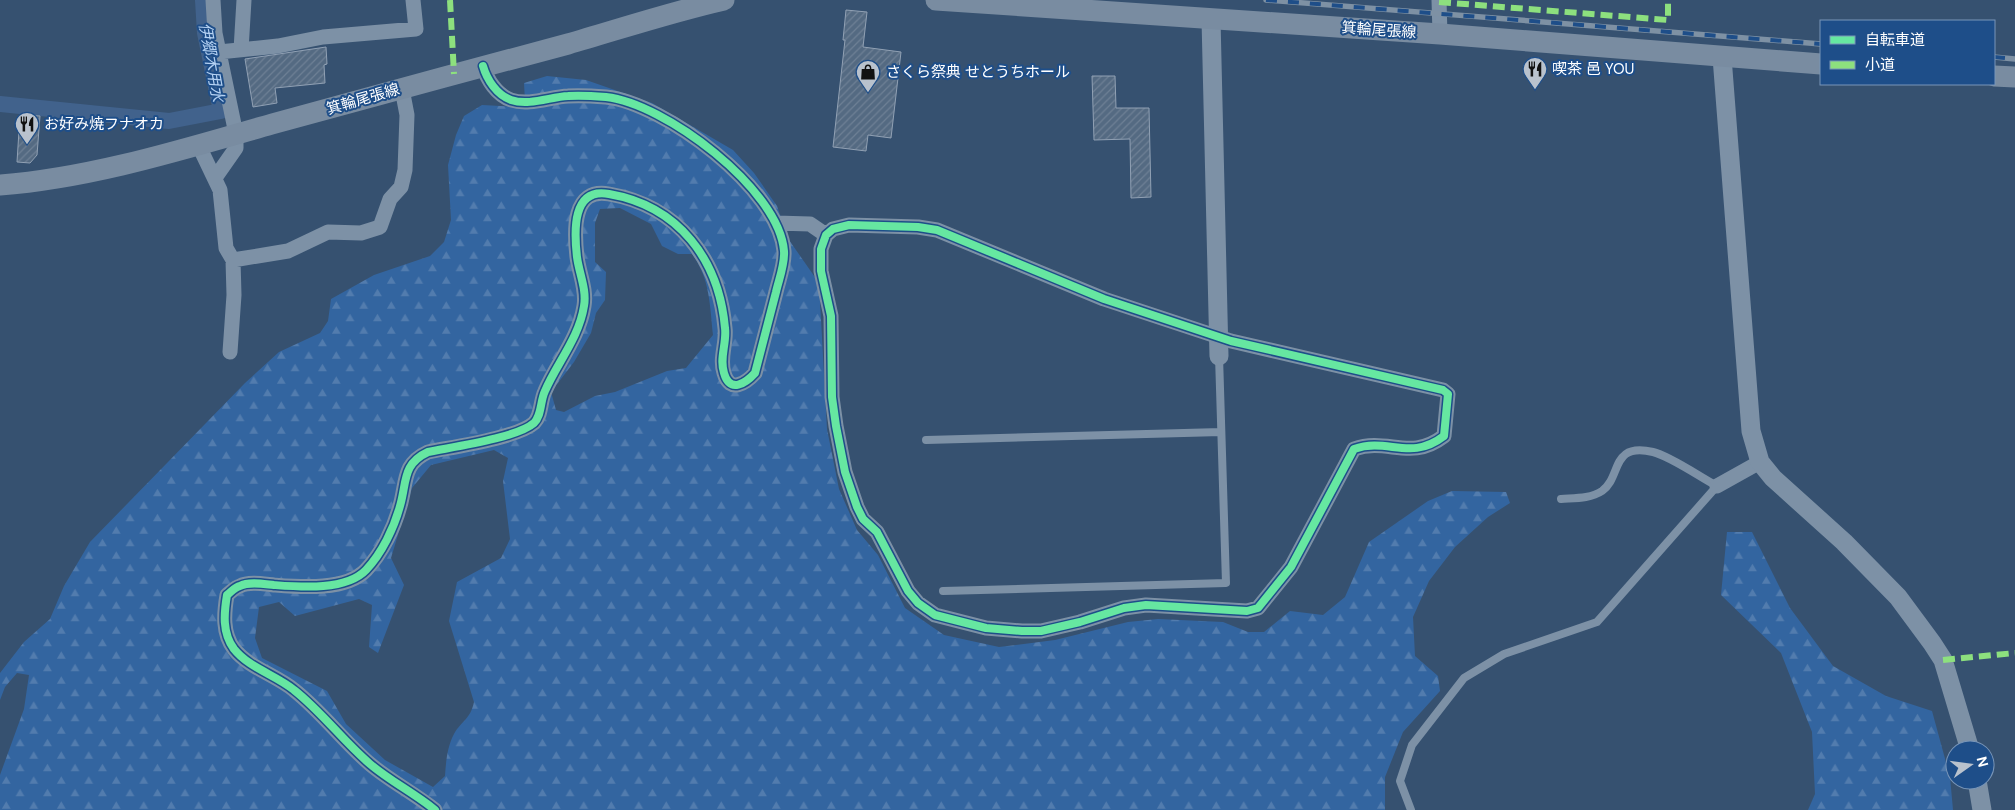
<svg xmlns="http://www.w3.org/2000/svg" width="2015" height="810" viewBox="0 0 2015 810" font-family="'DM Sans','Noto Sans JP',sans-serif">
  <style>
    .forest { fill: url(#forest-firs); fill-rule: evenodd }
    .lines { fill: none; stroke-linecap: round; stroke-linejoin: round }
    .canal { stroke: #41628c; stroke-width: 16 }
    .building { fill: url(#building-hatch); stroke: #91a1b4 }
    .service { stroke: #7d91a6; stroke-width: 8 }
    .minor { stroke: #7d91a6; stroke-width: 15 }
    .tertiary { stroke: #7d91a6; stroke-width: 19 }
    .secondary { stroke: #798ca1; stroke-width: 21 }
    .rail-casing { stroke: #7e91a4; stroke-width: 5.5 }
    .rail { stroke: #1e4e89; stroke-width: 4; stroke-dasharray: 11; stroke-linecap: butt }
    .quiet { stroke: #8de07e; stroke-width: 6; stroke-dasharray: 12 6; stroke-linecap: butt }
    .cycleway-casing { stroke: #1e4e89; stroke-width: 11 }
    .cycleway { stroke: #66e7a1; stroke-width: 8 }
    .labels { text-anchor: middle; stroke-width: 4; stroke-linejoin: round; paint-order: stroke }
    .street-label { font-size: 15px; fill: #fff; stroke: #1e4e89 }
    .poi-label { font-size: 15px; fill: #fff; stroke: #1e4e89; text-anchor: start }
    .water-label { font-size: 16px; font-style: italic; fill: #b5d2f3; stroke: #1e4e89 }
  </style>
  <defs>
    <pattern id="forest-firs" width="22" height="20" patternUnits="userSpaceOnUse" patternTransform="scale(1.25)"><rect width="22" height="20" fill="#3365a0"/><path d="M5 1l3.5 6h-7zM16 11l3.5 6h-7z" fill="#527cae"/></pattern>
    <pattern id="building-hatch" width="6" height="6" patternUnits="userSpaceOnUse" patternTransform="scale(1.25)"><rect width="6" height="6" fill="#546a82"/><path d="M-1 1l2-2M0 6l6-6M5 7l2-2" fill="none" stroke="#6e8095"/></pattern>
  </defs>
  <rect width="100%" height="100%" fill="#365170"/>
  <path class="forest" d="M 547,76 L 586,80 L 652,103 L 733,150 L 754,173 L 777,206 L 789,240 L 819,283 L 827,429 L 839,489 L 857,530 L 878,555 L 905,608 L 944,635 L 999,647 L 1055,640 L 1128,622 L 1158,619 L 1223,622 L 1248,632 L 1264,632 L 1290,611 L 1323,615 L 1345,597 L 1369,542 L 1428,501 L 1452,491 L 1506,492 L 1510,503 L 1488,517 L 1455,547 L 1429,581 L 1413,617 L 1415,656 L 1438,676 L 1440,691 L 1403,732 L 1385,777 L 1385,810 L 0,810 L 0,775 L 24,709 L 29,675 L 17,673 L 5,687 L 0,700 L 0,673 L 24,642 L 50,619 L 64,586 L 90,542 L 245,383 L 279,352 L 320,333 L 328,321 L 331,299 L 374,275 L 430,256 L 444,242 L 451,220 L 448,165 L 456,135 L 464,116 L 482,105 L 518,107 L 525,101 L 524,83 ZM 620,208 L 651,224 L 662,246 L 678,254 L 692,254 C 710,278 710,306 713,335 L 686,368 L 667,371 L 615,392 L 595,396 L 564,412 L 556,410 L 551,392 L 574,362 L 591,333 L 596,313 L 605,300 L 606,272 L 595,262 L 595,223 L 600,209 ZM 494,450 L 508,458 L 503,481 L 510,539 L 501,558 L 457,582 L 449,621 L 474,702 C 470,720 462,720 454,734 C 447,747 446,762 445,776 L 433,787 L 385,760 L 346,724 L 327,691 L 262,658 L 255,638 L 259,607 L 279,602 L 295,616 L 359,599 L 372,605 L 369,647 L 378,653 L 404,585 L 391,558 L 412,488 L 431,465 Z
    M 1727,532 L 1752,532 L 1790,608 L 1833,666 L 1886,696 L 1932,711 L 1950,777 L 1953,810 L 1808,810 L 1815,794 L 1812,732 L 1781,653 L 1721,595 Z"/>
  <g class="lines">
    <path class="canal" d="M 0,104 L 169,121 L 221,111 L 205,33 L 203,0"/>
  </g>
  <path class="building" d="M 846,10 L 867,12 L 863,47 L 901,52 L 891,138 L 868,135 L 866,151 L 833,147 L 845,40 L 843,40 Z
    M 326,47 L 327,64 L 324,65 L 325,83 L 275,88 L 277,103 L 253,107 L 245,59 Z
    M 1092,76 L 1115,76 L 1116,108 L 1149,108 L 1151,197 L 1131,198 L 1130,139 L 1094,140 Z
    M 20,115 L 40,116 L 37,155 L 30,163 L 17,162 Z"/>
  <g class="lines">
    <path class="service" d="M 926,440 L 1221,432
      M 943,591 L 1226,583 L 1219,356
      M 1411,810 L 1400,781 L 1412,745 L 1464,678 L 1504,654 L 1597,622 L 1717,486 C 1700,477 1670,456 1653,452 C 1610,442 1622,477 1602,491 C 1590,499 1574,498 1561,499"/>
    <path class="minor" d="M 213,0 L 215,33 L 236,134 L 236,148 L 215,178
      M 1439,0 L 1440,34
      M 241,50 L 244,0
      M 219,52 L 278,46 L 323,37 L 416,29 L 413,0
      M 198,144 L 220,190 L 226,248 L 233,260 L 234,295 L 230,352
      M 776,223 L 810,224 L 826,235
      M 849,225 L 918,227 L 937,230 L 1104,299 L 1231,341 L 1443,390 L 1448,394 L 1444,436 C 1410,462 1388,437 1354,449 L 1291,567 L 1258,608 L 1247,611 L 1146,605 L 1124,608 L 1080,622 L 1041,631 L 1022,631 L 986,628 L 935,615 L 918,603 L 908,591 L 877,532 L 863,519 L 857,507 L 845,472 L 836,426 L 832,397 L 831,316 L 821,271 L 821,249 L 826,235 L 833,229 Z
      M 233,260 L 288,251 L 328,232 L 361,233 L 380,227 L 390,199 L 401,187 L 405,170 L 407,115 L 402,89
      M 1717,486 L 1760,462
      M 435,810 C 414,793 390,781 370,764 C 343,741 322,712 294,690 C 276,675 249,668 234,649 C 222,633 224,613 227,595 C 231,592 235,587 240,586 C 249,581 264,584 274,585 C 300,587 346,591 366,570 C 382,553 394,528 400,506 C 407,482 402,464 428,452 C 452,447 517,438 534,423 C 542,415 540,401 545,391 C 557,363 579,338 584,306 C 587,290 579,273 577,257 C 574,231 572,187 609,194 C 679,206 719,260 725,328 C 727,343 719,358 724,373 C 730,394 746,383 755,373 C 762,345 769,318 776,292 C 779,279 785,264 784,251 C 779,189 664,103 606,97 C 594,96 580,95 568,96 C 550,97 529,106 511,100 C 497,95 487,80 483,66"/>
    <path class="tertiary" d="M 1211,19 L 1219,356
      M 1722,57 L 1751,431 L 1760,462 L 1773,478 L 1844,542 L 1898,597 L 1932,643 L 1943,660 L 1970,750
      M 1977,780 L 1982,810"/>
    <path class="secondary" d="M 936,0 L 1440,34 L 1821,64
      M 1994,76 L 2015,77
      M 0,185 C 92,178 184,149 272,124 C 371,97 469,70 568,44 C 620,29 671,12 724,0"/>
    <g class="rail-casing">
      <path id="rail" d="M 1266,0 L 1821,44
        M 1994,57 L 2015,59"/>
    </g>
    <use href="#rail" class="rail"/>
    <path class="quiet" d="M 450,0 L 454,74
      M 1439,2 L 1668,20 L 1668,0
      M 1943,660 L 2015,653"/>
    <g class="cycleway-casing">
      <path id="cycleway" d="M 849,225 L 918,227 L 937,230 L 1104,299 L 1231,341 L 1443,390 L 1448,394 L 1444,436 C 1410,462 1388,437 1354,449 L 1291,567 L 1258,608 L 1247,611 L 1146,605 L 1124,608 L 1080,622 L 1041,631 L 1022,631 L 986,628 L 935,615 L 918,603 L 908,591 L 877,532 L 863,519 L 857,507 L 845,472 L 836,426 L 832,397 L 831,316 L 821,271 L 821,249 L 826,235 L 833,229 Z
        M 435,810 C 414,793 390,781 370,764 C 343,741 322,712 294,690 C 276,675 249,668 234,649 C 222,633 224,613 227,595 C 231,592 235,587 240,586 C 249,581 264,584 274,585 C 300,587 346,591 366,570 C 382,553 394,528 400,506 C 407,482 402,464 428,452 C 452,447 517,438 534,423 C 542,415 540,401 545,391 C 557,363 579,338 584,306 C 587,290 579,273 577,257 C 574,231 572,187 609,194 C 679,206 719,260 725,328 C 727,343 719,358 724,373 C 730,394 746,383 755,373 C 762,345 769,318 776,292 C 779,279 785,264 784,251 C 779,189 664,103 606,97 C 594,96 580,95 568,96 C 550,97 529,106 511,100 C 497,95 487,80 483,66"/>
    </g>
    <use href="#cycleway" class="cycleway"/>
  </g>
  <defs>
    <g id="restaurant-pin" transform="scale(1.25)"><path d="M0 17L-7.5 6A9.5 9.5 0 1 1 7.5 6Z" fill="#b9c2cd" stroke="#1e4e89"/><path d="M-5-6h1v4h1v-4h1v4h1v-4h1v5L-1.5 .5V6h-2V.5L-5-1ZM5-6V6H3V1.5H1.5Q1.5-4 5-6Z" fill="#111"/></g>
    <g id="shop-pin" transform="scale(1.25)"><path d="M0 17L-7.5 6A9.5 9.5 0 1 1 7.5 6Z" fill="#b9c2cd" stroke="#1e4e89"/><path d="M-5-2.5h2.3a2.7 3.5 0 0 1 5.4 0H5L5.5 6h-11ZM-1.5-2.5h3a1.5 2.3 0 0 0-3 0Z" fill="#111"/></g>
  </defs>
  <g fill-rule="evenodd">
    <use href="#restaurant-pin" x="1535" y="69"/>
    <use href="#shop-pin" x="868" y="72"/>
    <use href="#restaurant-pin" x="27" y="124"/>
  </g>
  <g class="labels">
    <g class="street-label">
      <text transform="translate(1379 30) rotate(4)" y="5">箕輪尾張線</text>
      <text transform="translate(363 99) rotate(-16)" y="5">箕輪尾張線</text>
    </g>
    <g class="poi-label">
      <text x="1552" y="74">喫茶 邑 YOU</text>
      <text x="886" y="77">さくら祭典 せとうちホール</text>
      <text x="44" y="129">お好み焼フナオカ</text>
    </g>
    <g class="water-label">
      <text transform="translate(212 62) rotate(80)" y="6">伊郷木用水</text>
    </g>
  </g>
  <rect x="1820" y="20" width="175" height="65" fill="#1e4e89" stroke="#7895b8"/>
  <rect x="1830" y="36" width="25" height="8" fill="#66e7a1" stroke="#7895b8"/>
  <text x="1865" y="45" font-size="15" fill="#ffffff">自転車道</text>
  <rect x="1830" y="61" width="25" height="8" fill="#8de07e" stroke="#7895b8"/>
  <text x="1865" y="70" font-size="15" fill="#ffffff">小道</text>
  <g transform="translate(1970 765) rotate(76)"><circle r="24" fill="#1e4e89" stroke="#7895b8"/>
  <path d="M0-4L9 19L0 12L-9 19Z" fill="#b9c2cd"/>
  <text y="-8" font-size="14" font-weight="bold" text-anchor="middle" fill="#ffffff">N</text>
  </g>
</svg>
